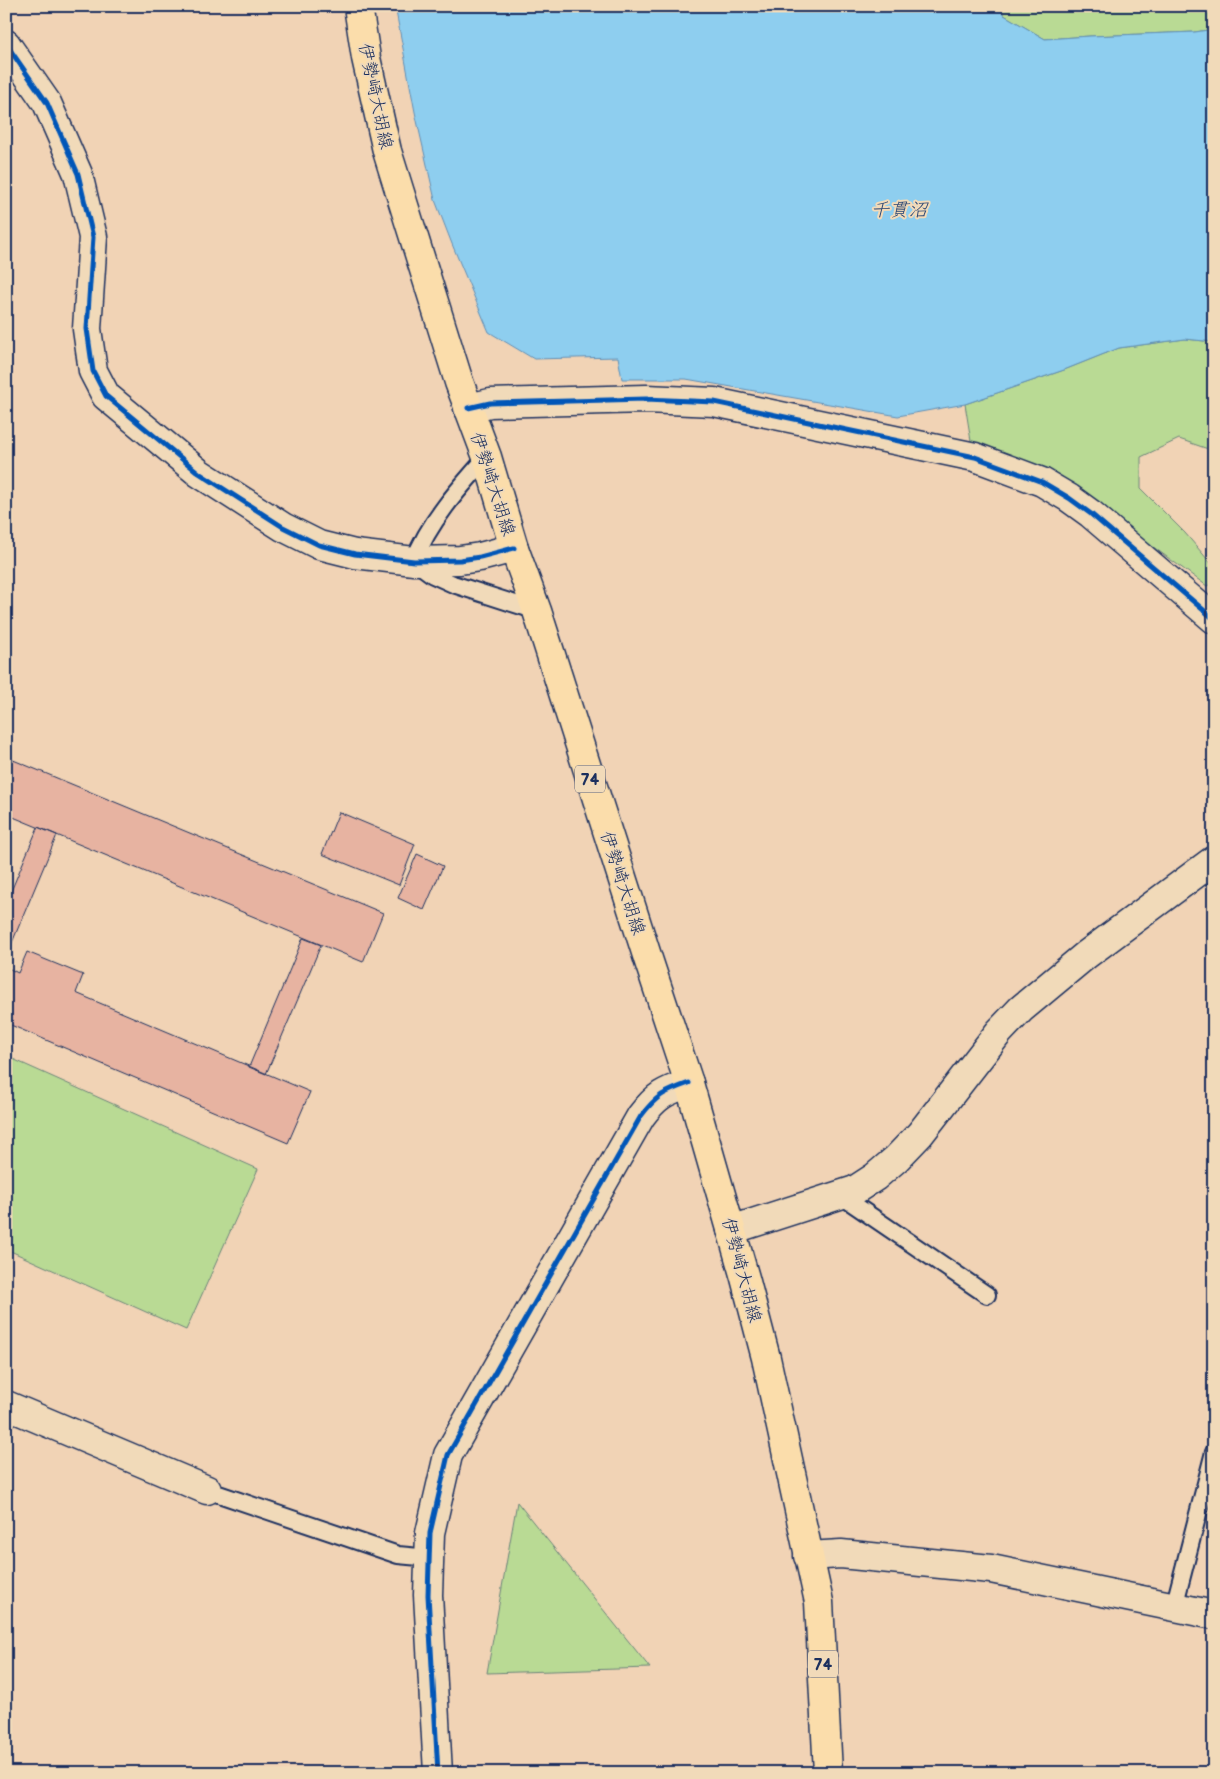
<svg xmlns="http://www.w3.org/2000/svg" width="1220" height="1779" viewBox="0 0 1220 1779" font-family="'Balsamiq Sans','Klee One',sans-serif">
  <style>
    .green { fill: #b9da94; stroke: #6a8479 }
    .water { fill: #8eceef; stroke: #608eb5 }
    .building { fill: #e7b3a1; stroke: #1b2f5e }
    .lines { fill: none; stroke-linecap: round; stroke-linejoin: round }
    .service-casing { stroke: #1b2f5e; stroke-width: 20 }
    .minor-casing { stroke: #1b2f5e; stroke-width: 31 }
    .primary-casing { stroke: #1b2f5e; stroke-width: 31 }
    .service { stroke: #f1dab9; stroke-width: 16 }
    .minor { stroke: #f1dab9; stroke-width: 28 }
    .primary { stroke: #fbddab; stroke-width: 28 }
    .cycleway-casing { stroke: #f1dab9; stroke-width: 8 }
    .cycleway { stroke: #0057b8; stroke-width: 5 }
    .labels { text-anchor: middle; stroke-width: 4; stroke-linejoin: round; paint-order: stroke }
    .shield { fill: #f1dab9; stroke: #5b6279; stroke-width: 1 }
    .shield-label { font-size: 16px; font-weight: bold; fill: #1b2f5e }
    .street-label { font-size: 18px; fill: #1b2f5e; stroke: #f1dab9 }
    .water-label { font-size: 19px; font-style: italic; fill: #2c4774; stroke: #f1dab9 }
  </style>
  <rect width="100%" height="100%" fill="#f1d3b5"/>
  <filter id="ink" filterUnits="userSpaceOnUse"><feTurbulence type="fractalNoise" baseFrequency=".02" numOctaves="2"/><feDisplacementMap in="SourceGraphic" scale="10" xChannelSelector="R" yChannelSelector="G"/><feConvolveMatrix kernelMatrix="1 2 1 2 8 2 1 2 1" color-interpolation-filters="sRGB"/></filter>
  <g filter="url(#ink)">
    <path class="green" d="M 999,6 L 1214,6 L 1214,29 L 1195,32 L 1090,36 L 1045,39 L 1004,15 Z
      M 1185,339 L 1214,342 L 1214,451 L 1179,439 L 1141,457 L 1141,489 L 1185,533 L 1214,567 L 1214,582 L 1207,586 L 1138,536 L 1067,481 L 971,441 L 965,404 L 1064,370 L 1119,348 Z
      M 6,1056 L 258,1169 L 186,1330 L 6,1249 Z
      M 517,1502 L 650,1668 L 487,1673 Z"/>
    <path class="water" d="M 395,6 L 999,6 L 1004,15 L 1045,39 L 1090,36 L 1195,32 L 1214,29 L 1214,342 L 1185,339 L 1119,348 L 1064,370 L 965,404 L 898,416 L 686,379 L 622,379 L 618,357 L 534,359 L 489,332 L 452,244 L 435,200 L 415,112 Z"/>
    <path class="building" d="M 6,757 L 383,913 L 363,962 L 6,814 Z
      M 339,812 L 415,844 L 399,885 L 322,854 Z
      M 38,827 L 57,835 L 6,957 L 6,903 Z
      M 417,854 L 443,866 L 424,910 L 398,898 Z
      M 303,938 L 321,945 L 266,1074 L 249,1067 Z
      M 27,952 L 83,975 L 76,993 L 310,1092 L 288,1143 L 6,1023 L 6,967 L 18,973 Z"/>
    <g class="lines">
      <g class="service-casing">
        <path id="service" d="M 487,457 C 460,487 428,523 414,561 L 433,575 L 453,584 L 537,611
          M 840,1195 L 987,1295
          M 207,1490 L 398,1555 L 430,1558
          M 1174,1607 L 1214,1452"/>
      </g>
      <g class="minor-casing">
        <path id="minor" d="M 6,44 L 47,103 L 78,174 L 93,237 L 87,329 L 93,371 L 106,396 L 199,473 L 283,527 L 319,545 L 355,554 L 414,561 L 460,560 L 480,557 L 514,548
          M 468,408 L 490,403 L 646,399 L 714,402 L 975,457 L 1042,482 L 1069,498 L 1091,514 L 1214,619
          M 731,1230 L 855,1190 L 875,1177 L 896,1159 L 920,1134 L 999,1032 L 1021,1009 L 1086,955 L 1214,860
          M 6,1405 L 207,1490
          M 808,1556 L 841,1554 L 991,1569 L 1214,1615
          M 438,1773 L 428,1595 L 430,1533 L 448,1455 L 641,1116 C 657,1095 664,1092 689,1083"/>
      </g>
      <g class="primary-casing">
        <path id="primary" d="M 358,6 L 366,58 L 387,151 L 459,382 L 487,457 L 514,548 L 537,611 L 649,962 L 689,1083 L 745,1278 L 766,1358 L 819,1602 L 828,1773"/>
      </g>
      <use href="#service" class="service"/>
      <use href="#minor" class="minor"/>
      <use href="#primary" class="primary"/>
      <g class="cycleway-casing">
        <path id="cycleway" d="M 6,44 L 47,103 L 78,174 L 93,237 L 87,329 L 93,371 L 106,396 L 199,473 L 283,527 L 319,545 L 355,554 L 414,561 L 460,560 L 480,557 L 514,548
          M 468,408 L 490,403 L 646,399 L 714,402 L 975,457 L 1042,482 L 1069,498 L 1091,514 L 1214,619
          M 438,1773 L 428,1595 L 430,1533 L 448,1455 L 641,1116 C 657,1095 664,1092 689,1083"/>
      </g>
      <use href="#cycleway" class="cycleway"/>
    </g>
  </g>
  <g class="labels">
    <g class="shield">
      <rect x="575" y="765.5" width="30" height="27" rx="4"/>
      <rect x="808" y="1650.5" width="30" height="27" rx="4"/>
    </g>
    <g class="shield-label">
      <text x="590" y="785">74</text>
      <text x="823" y="1670">74</text>
    </g>
    <g class="street-label">
      <text transform="translate(376 96) rotate(78)" y="6">伊勢崎大胡線</text>
      <text transform="translate(493 484) rotate(72)" y="6">伊勢崎大胡線</text>
      <text transform="translate(623 883) rotate(72)" y="6">伊勢崎大胡線</text>
      <text transform="translate(742 1270) rotate(75)" y="6">伊勢崎大胡線</text>
    </g>
    <g class="water-label">
      <text x="899" y="216">千貫沼</text>
    </g>
  </g>
  <rect width="1220" height="1779" fill="none" stroke="#f1dab9" stroke-width="25"/>
  <rect x="12" y="12" width="1195" height="1754" fill="none" stroke="#1b2f5e" stroke-width="2" filter="url(#ink)"/>
</svg>
